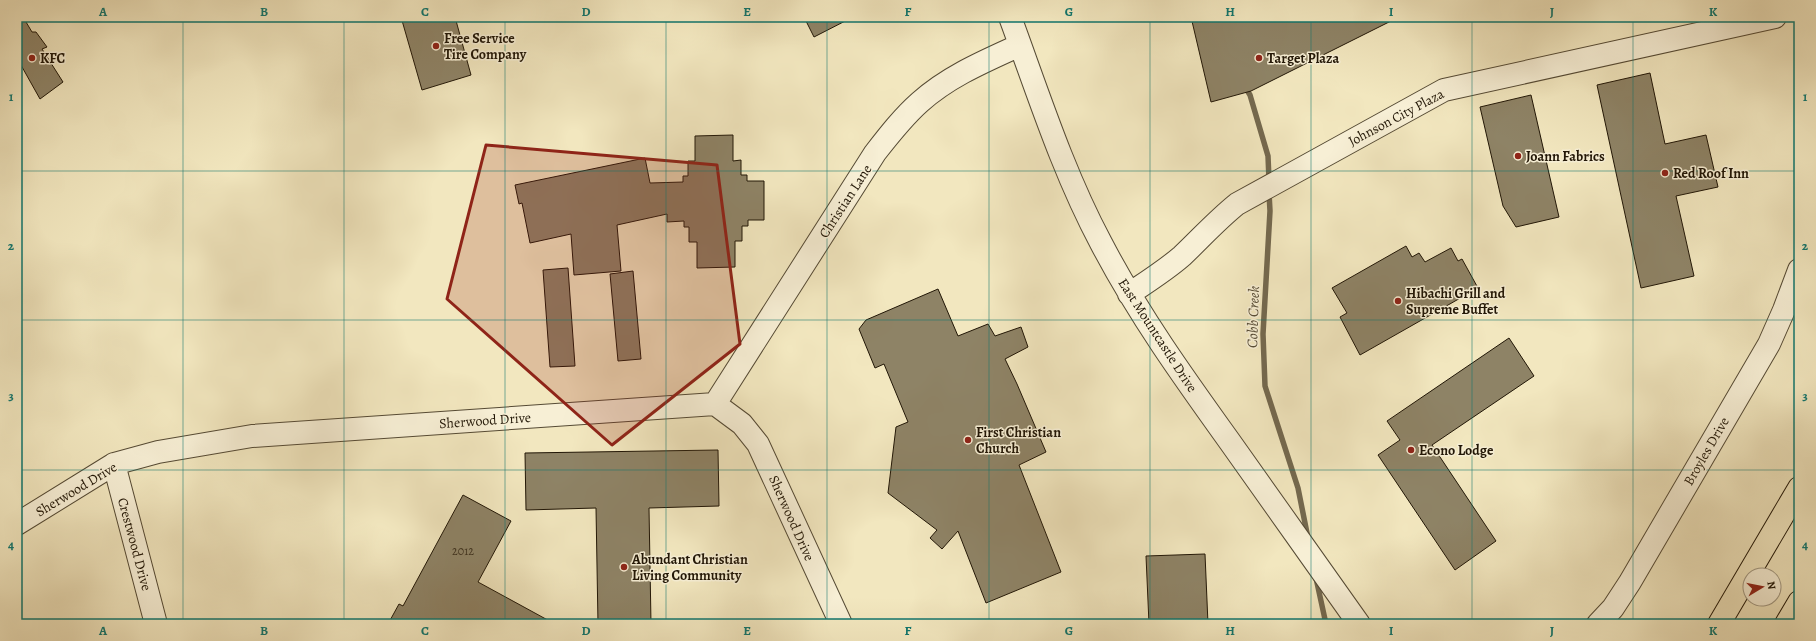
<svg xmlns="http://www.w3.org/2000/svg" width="1816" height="641" viewBox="0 0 1816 641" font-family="Alegreya,serif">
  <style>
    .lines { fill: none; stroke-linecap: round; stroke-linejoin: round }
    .stream { stroke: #74694f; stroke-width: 5.5 }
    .building { fill: #8e8366; stroke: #211606 }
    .minor-casing { stroke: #554a34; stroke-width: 24 }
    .highway-casing { stroke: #211606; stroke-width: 24 }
    .minor { stroke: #f7efd5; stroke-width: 22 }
    .highway { stroke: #f2e7bf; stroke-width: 22 }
    .marked { fill: #8f2418; fill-opacity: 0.2; stroke: #8f2418; stroke-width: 3; stroke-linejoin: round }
    .grid { fill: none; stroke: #0f766e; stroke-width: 1; stroke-opacity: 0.55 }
    .poi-dot { fill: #8f2418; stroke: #f7efd5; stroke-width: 1.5 }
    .labels { text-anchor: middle; stroke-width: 3; stroke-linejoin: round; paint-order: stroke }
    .number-label { font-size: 12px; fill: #3c311e }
    .poi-label { font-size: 14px; font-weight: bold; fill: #211606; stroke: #f7efd5; text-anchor: start }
    .street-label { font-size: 14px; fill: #211606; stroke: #f7efd5 }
    .water-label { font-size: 15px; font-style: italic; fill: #584d37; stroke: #f7efd5 }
    .neatline { fill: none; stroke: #0f766e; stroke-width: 1.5 }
    .grid-label { font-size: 13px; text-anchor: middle; font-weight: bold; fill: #0f766e }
  </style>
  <rect width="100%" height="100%" fill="#f2e7bf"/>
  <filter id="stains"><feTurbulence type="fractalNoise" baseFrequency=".005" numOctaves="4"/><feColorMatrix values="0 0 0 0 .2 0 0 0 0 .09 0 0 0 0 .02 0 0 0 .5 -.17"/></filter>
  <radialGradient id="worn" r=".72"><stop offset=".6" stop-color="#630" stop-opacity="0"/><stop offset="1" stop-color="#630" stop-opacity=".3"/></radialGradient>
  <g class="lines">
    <path class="stream" d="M 1245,87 L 1250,95 L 1268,156 L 1269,180
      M 1269,193 L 1270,211 L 1263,334 L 1265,386 L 1298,488 L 1308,538
      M 1316,578 L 1326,624"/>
  </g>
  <path class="building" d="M 17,17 L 23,17 L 32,32 L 36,32 L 47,47 L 42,49 L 63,82 L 40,99 L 17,58 Z
    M 401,17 L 455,17 L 471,75 L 422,90 Z
    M 804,17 L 853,17 L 814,37 Z
    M 1191,17 L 1399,17 L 1251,91 L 1211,102 Z
    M 1650,73 L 1665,144 L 1706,135 L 1718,187 L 1676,196 L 1694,276 L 1641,288 L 1597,85 Z
    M 1531,95 L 1559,217 L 1516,227 L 1503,206 L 1480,107 Z
    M 733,135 L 733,161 L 741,160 L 741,175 L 747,175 L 747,181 L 764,181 L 764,220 L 748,220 L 748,226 L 742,226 L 742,241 L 735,241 L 735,267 L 697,268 L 697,242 L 689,242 L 689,227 L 684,227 L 684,221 L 667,222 L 667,214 L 617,225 L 621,271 L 574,275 L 571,234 L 530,243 L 522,203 L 519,204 L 515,185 L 645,158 L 650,183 L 683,182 L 683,176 L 688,176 L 688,161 L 695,161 L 695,136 Z
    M 1406,246 L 1412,257 L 1419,253 L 1425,262 L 1451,248 L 1458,261 L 1462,259 L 1478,288 L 1360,355 L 1340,317 L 1347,313 L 1332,288 Z
    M 568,268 L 575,366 L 550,367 L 543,270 Z
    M 633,271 L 641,359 L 618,361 L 610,274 Z
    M 938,289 L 958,336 L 988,324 L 995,336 L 1021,327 L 1028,347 L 1005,359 L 1017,384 L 1046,452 L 1019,465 L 1061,572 L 986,603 L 958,531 L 942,549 L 930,538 L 937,530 L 888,493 L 896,427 L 908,422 L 884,364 L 875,368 L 859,329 L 866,320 Z
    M 1509,338 L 1534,376 L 1432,445 L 1496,541 L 1455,570 L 1378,455 L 1400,440 L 1387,421 Z
    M 718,450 L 719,506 L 649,508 L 651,624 L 598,624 L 596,508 L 526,510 L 525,453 Z
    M 463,495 L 511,521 L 478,582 L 555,624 L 388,624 L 399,604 L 403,606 Z
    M 1205,554 L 1208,624 L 1149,624 L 1146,556 Z"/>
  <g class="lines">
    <g class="minor-casing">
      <path id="minor" d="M 1010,17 C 1038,93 1063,172 1101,243 C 1138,314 1184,378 1230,442 C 1273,503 1316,563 1359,624
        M 1129,294 C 1147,282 1166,270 1182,256 C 1201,238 1216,221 1237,204 L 1444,90 L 1775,17
        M 715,404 L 875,153 C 889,135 903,117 920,102 C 949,76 985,61 1020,45
        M 114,464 L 156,624
        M 17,524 L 114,464 L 158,452 L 252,436 L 715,404 L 742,424 L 758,444 L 841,624
        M 1598,624 L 1613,608 L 1630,582 L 1769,344 L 1784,310 L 1799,270"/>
    </g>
    <g class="highway-casing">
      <path id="highway" d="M 1719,624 L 1799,488
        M 1786,624 L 1799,602"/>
    </g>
    <use href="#minor" class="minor"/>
    <use href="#highway" class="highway"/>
  </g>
  <path class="marked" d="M 486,145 L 717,165 L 740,344 L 612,445 L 447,299 Z"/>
  <path class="grid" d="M 183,17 L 183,624M 344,17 L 344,624M 505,17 L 505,624M 666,17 L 666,624M 827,17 L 827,624M 989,17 L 989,624M 1150,17 L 1150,624M 1311,17 L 1311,624M 1472,17 L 1472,624M 1633,17 L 1633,624M 17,171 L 1799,171M 17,320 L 1799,320M 17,470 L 1799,470"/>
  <g class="poi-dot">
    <circle cx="436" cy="46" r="4"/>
    <circle cx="32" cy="58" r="4"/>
    <circle cx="1259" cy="58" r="4"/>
    <circle cx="1518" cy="156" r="4"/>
    <circle cx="1665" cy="173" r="4"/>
    <circle cx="1398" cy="301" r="4"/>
    <circle cx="968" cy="440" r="4"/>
    <circle cx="1411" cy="450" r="4"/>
    <circle cx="624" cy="567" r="4"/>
  </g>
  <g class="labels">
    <g class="number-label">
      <text x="463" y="555">2012</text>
    </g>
    <g class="poi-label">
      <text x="444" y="43">Free Service<tspan x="444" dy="16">Tire Company</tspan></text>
      <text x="40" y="63">KFC</text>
      <text x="1267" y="63">Target Plaza</text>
      <text x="1526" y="161">Joann Fabrics</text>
      <text x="1673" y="178">Red Roof Inn</text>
      <text x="1406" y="298">Hibachi Grill and<tspan x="1406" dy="16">Supreme Buffet</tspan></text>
      <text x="976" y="437">First Christian<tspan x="976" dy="16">Church</tspan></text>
      <text x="1419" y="455">Econo Lodge</text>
      <text x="632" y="564">Abundant Christian<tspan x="632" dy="16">Living Community</tspan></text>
    </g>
    <g class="street-label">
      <text transform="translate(1396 117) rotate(-28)" y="5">Johnson City Plaza</text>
      <text transform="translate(845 201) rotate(-57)" y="5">Christian Lane</text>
      <text transform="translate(1158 335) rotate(57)" y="5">East Mountcastle Drive</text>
      <text transform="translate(485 420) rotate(-4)" y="5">Sherwood Drive</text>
      <text transform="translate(1706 451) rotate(-60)" y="5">Broyles Drive</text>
      <text transform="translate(76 489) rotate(-31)" y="5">Sherwood Drive</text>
      <text transform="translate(792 518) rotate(66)" y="5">Sherwood Drive</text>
      <text transform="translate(135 544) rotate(75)" y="5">Crestwood Drive</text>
    </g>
    <g class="water-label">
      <text transform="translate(1253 317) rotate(-88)" y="5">Cobb Creek</text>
    </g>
  </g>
  <rect width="1816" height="641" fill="none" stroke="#f2e7bf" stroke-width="44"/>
  <g transform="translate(1762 587) rotate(80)"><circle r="19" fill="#f7efd5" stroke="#a19882"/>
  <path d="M0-3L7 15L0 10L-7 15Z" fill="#8f2418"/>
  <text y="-6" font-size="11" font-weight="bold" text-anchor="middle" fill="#211606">N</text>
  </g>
  <rect x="22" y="22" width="1772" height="597" class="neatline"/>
  <g class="grid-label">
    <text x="103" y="16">A</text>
    <text x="264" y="16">B</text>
    <text x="425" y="16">C</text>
    <text x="586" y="16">D</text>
    <text x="747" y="16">E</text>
    <text x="908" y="16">F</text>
    <text x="1069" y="16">G</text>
    <text x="1230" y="16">H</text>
    <text x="1391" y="16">I</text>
    <text x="1552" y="16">J</text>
    <text x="1713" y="16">K</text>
    <text x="11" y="101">1</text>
    <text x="1805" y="101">1</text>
    <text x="11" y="250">2</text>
    <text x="1805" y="250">2</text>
    <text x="11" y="400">3</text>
    <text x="1805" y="400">3</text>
    <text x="11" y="549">4</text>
    <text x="1805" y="549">4</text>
    <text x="103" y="635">A</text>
    <text x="264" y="635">B</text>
    <text x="425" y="635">C</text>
    <text x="586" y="635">D</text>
    <text x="747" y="635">E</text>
    <text x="908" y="635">F</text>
    <text x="1069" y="635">G</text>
    <text x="1230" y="635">H</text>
    <text x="1391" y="635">I</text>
    <text x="1552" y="635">J</text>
    <text x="1713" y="635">K</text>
  </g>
  <rect width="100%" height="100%" filter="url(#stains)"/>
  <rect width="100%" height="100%" fill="url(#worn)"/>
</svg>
